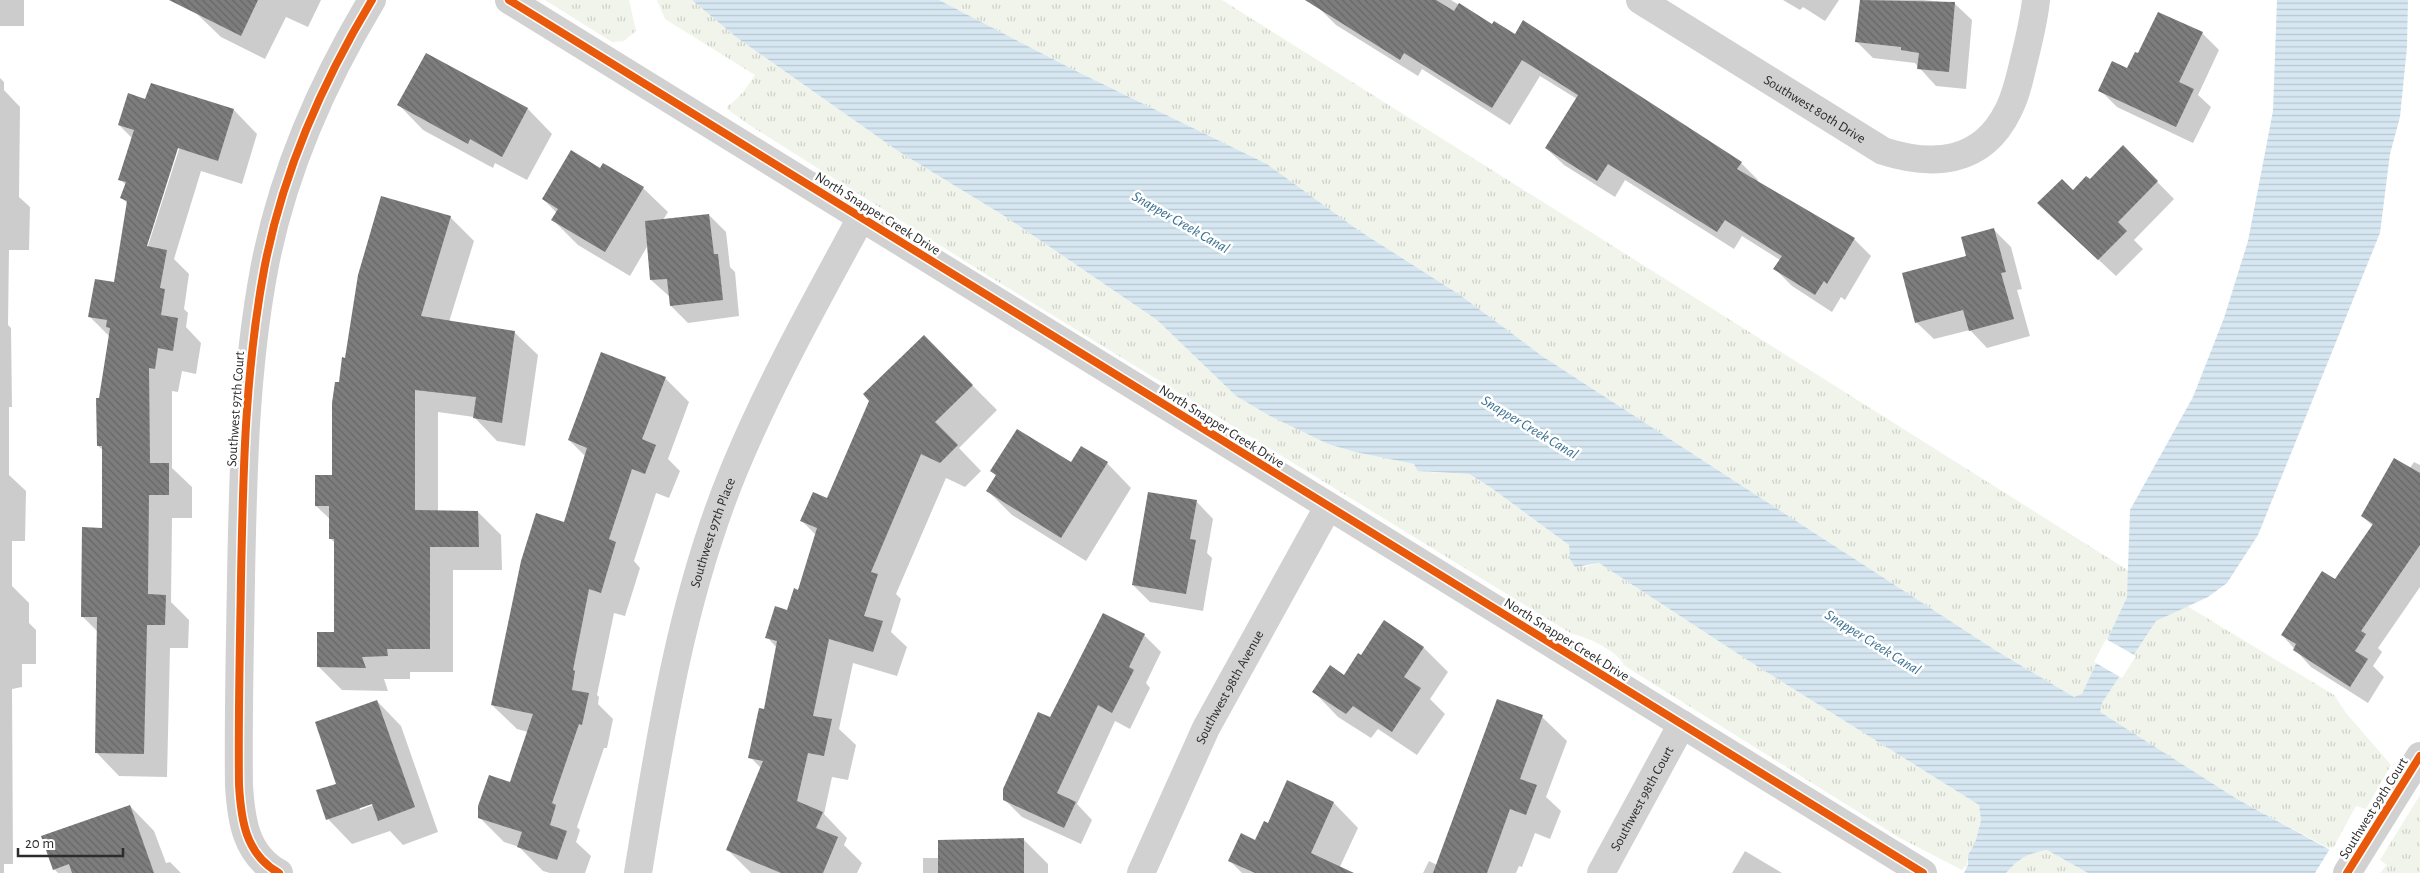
<svg xmlns="http://www.w3.org/2000/svg" width="2420" height="873" viewBox="0 0 2420 873" font-family="'Alegreya Sans',sans-serif">
  <style>
    .grass { fill: url(#grass-tufts) }
    .water { fill: url(#water-rules) }
    .pier { fill: #fff }
    .shadow { fill: #0003; fill-rule: evenodd }
    .building { fill: url(#building-back-hatch) }
    .lines { fill: none; stroke-linecap: round; stroke-linejoin: round }
    .minor { stroke: #d1d1d1; stroke-width: 28 }
    .cycleway-casing { stroke: #fff; stroke-width: 11 }
    .cycleway { stroke: #e8590c; stroke-width: 8 }
    .labels { text-anchor: middle; stroke-width: 5; stroke-linejoin: round; paint-order: stroke }
    .street-label { font-size: 14px; fill: #2c2c2c; stroke: #fff }
    .water-label { font-size: 15px; font-style: italic; fill: #397090; stroke: #fff }
  </style>
  <defs>
    <pattern id="grass-tufts" width="24" height="20" patternUnits="userSpaceOnUse" patternTransform="scale(1.25)"><rect width="24" height="20" fill="#f0f4ea"/><path d="M3 7l-1-3M5 7V3M7 7l1-3M15 17l-1-3M17 17v-4M19 17l1-3" fill="none" stroke="#ced1c9"/></pattern>
    <pattern id="water-rules" width="6" height="5" patternUnits="userSpaceOnUse" patternTransform="scale(1.25)"><rect width="6" height="5" fill="#d6e7f1"/><path d="M0 2.5h6" fill="none" stroke="#b8c6cf"/></pattern>
    <pattern id="building-back-hatch" width="6" height="6" patternUnits="userSpaceOnUse" patternTransform="scale(1.25)"><rect width="6" height="6" fill="#7d7d7d"/><path d="M-1 5l2 2M0 0l6 6M5-1l2 2" fill="none" stroke="#676767"/></pattern>
  </defs>
  <rect width="100%" height="100%" fill="#fff"/>
  <path class="grass" d="M 545,0 L 629,0 L 636,31 L 624,41 L 612,42 Z
    M 657,0 L 692,0 L 736,37 L 898,151 L 1006,217 L 1157,320 L 1236,396 L 1270,416 L 1328,444 L 1355,452 L 1414,464 L 1427,472 L 1468,474 L 1490,487 L 1569,545 L 1570,559 L 1584,567 L 1599,563 L 1749,661 L 1979,805 L 1981,819 L 1975,843 L 1968,855 L 1967,867 L 1965,866 L 1962,870 L 1900,838 L 1625,666 C 1616,650 1590,638 1572,634 L 987,275 L 751,126 L 727,109 L 728,105 C 736,103 750,83 755,75 L 665,19 Z
    M 939,0 L 1222,0 L 2129,571 L 2127,597 L 2082,695 L 2074,697 L 1995,650 L 1542,356 L 1460,295 L 1358,230 L 1267,164 L 1076,71 Z
    M 2187,606 L 2334,695 L 2346,713 L 2391,765 L 2366,809 L 2356,806 L 2332,850 L 2237,799 L 2099,712 L 2102,703 L 2156,621 Z
    M 2420,795 L 2420,873 L 2380,873 L 2387,865 L 2380,860 Z
    M 2047,850 L 2088,873 L 2006,873 C 2020,858 2026,854 2047,850 Z"/>
  <path class="water" d="M 692,0 L 939,0 L 1076,71 L 1267,164 L 1358,230 L 1460,295 L 1542,356 L 1995,650 L 2074,697 L 2082,694 L 2127,597 L 2130,510 L 2193,397 L 2224,318 L 2248,241 L 2273,111 L 2277,0 L 2408,0 L 2407,47 L 2400,117 L 2390,154 L 2380,233 L 2258,535 L 2227,583 L 2208,597 L 2156,621 L 2102,703 L 2100,712 L 2237,799 L 2372,873 L 2088,873 L 2047,850 C 2026,854 2020,858 2006,873 L 1964,873 L 1968,865 L 1968,855 L 1975,843 L 1981,820 L 1979,805 L 1749,661 L 1599,563 L 1575,567 L 1570,559 L 1569,545 L 1490,487 L 1469,474 L 1418,471 L 1414,464 L 1355,452 L 1328,444 L 1270,416 L 1236,396 L 1157,320 L 1006,217 L 898,151 L 736,37 Z"/>
  <path class="pier" d="M 2106,639 L 2136,656 L 2122,678 L 2094,662 Z
    M 2331,847 L 2358,861 L 2374,873 L 2315,873 Z"/>
  <path class="shadow" d="M 0,0 L 24,0 L 24,26 L 0,26 Z
    M 203,0 L 321,0 L 308,27 L 286,17 L 265,59 L 221,37 L 196,13 Z
    M 1324,0 L 1451,0 L 1493,26 L 1741,163 L 1758,180 L 1757,182 L 1854,239 L 1871,256 L 1845,300 L 1841,297 L 1832,312 L 1792,286 L 1775,269 L 1780,260 L 1742,236 L 1734,249 L 1625,180 L 1615,197 L 1564,165 L 1546,148 L 1577,99 L 1540,76 L 1510,125 L 1422,69 L 1418,76 L 1336,25 L 1319,8 Z
    M 1783,0 L 1839,0 L 1825,21 L 1803,7 L 1800,10 Z
    M 1861,0 L 1923,0 L 1954,3 L 1972,20 L 1966,89 L 1936,86 L 1915,63 L 1873,58 L 1856,41 Z
    M 2202,33 L 2219,50 L 2198,95 L 2211,107 L 2193,143 L 2117,107 L 2100,90 L 2128,70 L 2139,55 Z
    M 427,54 L 528,109 L 552,134 L 527,180 L 495,163 L 493,168 L 423,130 L 399,105 Z
    M 0,78 L 4,82 L 4,90 L 20,107 L 19,197 L 30,207 L 29,250 L 9,250 L 8,325 L 11,328 L 12,407 L 9,407 L 9,475 L 26,491 L 25,541 L 12,541 L 12,586 L 29,603 L 29,623 L 36,630 L 36,664 L 22,664 L 22,687 L 12,689 L 13,864 L 4,864 L 4,873 L 0,873 Z
    M 152,84 L 234,110 L 257,134 L 242,184 L 201,171 L 174,259 L 189,274 L 184,309 L 188,313 L 186,327 L 201,343 L 196,374 L 182,371 L 178,392 L 172,391 L 172,468 L 192,487 L 192,518 L 172,518 L 171,602 L 189,620 L 188,648 L 170,648 L 167,777 L 119,776 L 96,752 L 98,632 L 82,616 L 103,529 L 103,450 L 98,446 L 100,399 L 110,337 L 89,316 L 115,283 L 128,204 L 122,198 L 126,185 L 120,179 L 132,138 L 119,125 L 146,100 ZM 179,142 L 181,143 L 147,249 L 147,243 Z
    M 2123,147 L 2174,199 L 2134,240 L 2143,249 L 2116,276 L 2056,220 L 2073,192 L 2090,181 Z
    M 601,170 L 643,188 L 668,212 L 663,220 L 709,215 L 726,232 L 730,267 L 735,272 L 739,316 L 688,323 L 671,306 L 670,297 L 651,280 L 648,245 L 630,276 L 578,245 L 553,220 L 557,213 L 543,199 Z
    M 450,217 L 474,241 L 449,322 L 514,332 L 538,355 L 525,446 L 497,441 L 474,417 L 438,412 L 438,512 L 478,512 L 501,535 L 502,570 L 453,570 L 453,672 L 410,672 L 410,679 L 384,679 L 388,691 L 342,690 L 319,667 L 335,634 L 335,543 L 331,539 L 331,520 L 316,506 L 333,477 L 340,383 L 346,359 Z
    M 1994,230 L 2011,247 L 2022,289 L 2017,290 L 2030,336 L 1987,348 L 1970,330 L 1934,339 L 1916,322 L 1967,257 Z
    M 924,337 L 997,410 L 959,448 L 981,471 L 965,487 L 946,478 L 896,594 L 901,599 L 891,632 L 907,647 L 897,676 L 853,663 L 839,729 L 856,745 L 848,780 L 832,777 L 824,814 L 847,838 L 844,845 L 862,863 L 857,873 L 751,873 L 727,849 L 761,768 L 750,757 L 765,711 L 777,648 L 767,637 L 788,612 L 798,591 L 816,535 L 802,521 L 828,499 Z
    M 665,378 L 689,402 L 668,459 L 680,471 L 669,498 L 656,493 L 634,561 L 640,568 L 625,616 L 614,613 L 597,695 L 599,697 L 598,704 L 613,719 L 607,748 L 604,748 L 577,827 L 580,830 L 576,842 L 591,856 L 585,873 L 550,873 L 543,871 L 519,847 L 504,842 L 479,817 L 511,784 L 528,732 L 517,729 L 492,705 L 565,524 L 585,456 L 569,440 Z
    M 2414,462 L 2420,465 L 2420,587 L 2378,648 L 2382,652 L 2373,666 L 2384,677 L 2368,703 L 2311,667 L 2282,635 L 2336,581 L 2373,526 L 2362,516 L 2410,468 Z
    M 1071,463 L 1107,463 L 1131,488 L 1086,561 L 1012,515 L 988,491 L 997,477 L 992,471 Z
    M 1196,501 L 1213,519 L 1207,553 L 1212,558 L 1203,611 L 1150,602 L 1133,585 Z
    M 1144,635 L 1161,652 L 1146,683 L 1150,688 L 1130,729 L 1115,721 L 1077,804 L 1092,820 L 1081,844 L 1022,817 L 1004,799 L 1051,719 Z
    M 1423,647 L 1448,672 L 1430,699 L 1445,714 L 1417,755 L 1378,729 L 1371,738 L 1338,717 L 1314,692 L 1344,676 Z
    M 377,701 L 401,726 L 438,832 L 403,845 L 390,831 L 352,844 L 328,819 L 338,784 ZM 377,801 L 378,803 L 360,810 L 360,807 Z
    M 1542,717 L 1567,741 L 1546,797 L 1561,811 L 1550,839 L 1535,833 L 1522,867 L 1519,866 L 1516,873 L 1423,873 L 1429,861 L 1437,865 Z
    M 1288,782 L 1334,803 L 1358,828 L 1337,873 L 1242,873 L 1230,861 L 1256,842 L 1268,824 Z
    M 130,806 L 154,831 L 166,863 L 170,862 L 181,873 L 58,873 L 54,869 Z
    M 1023,839 L 1048,864 L 1048,873 L 923,873 L 923,858 L 939,858 Z
    M 1745,851 L 1782,873 L 1732,873 Z"/>
  <path class="building" d="M 169,0 L 258,0 L 241,36 Z
    M 1305,0 L 1436,0 L 1454,11 L 1459,3 L 1492,24 L 1494,21 L 1515,34 L 1523,20 L 1742,162 L 1737,169 L 1855,238 L 1827,284 L 1824,281 L 1815,295 L 1773,269 L 1782,256 L 1725,220 L 1717,232 L 1608,164 L 1597,181 L 1545,148 L 1578,95 L 1522,60 L 1492,108 L 1404,53 L 1400,60 Z
    M 1860,0 L 1955,2 L 1949,72 L 1917,69 L 1919,53 L 1901,50 L 1901,47 L 1855,42 Z
    M 2158,12 L 2203,32 L 2179,82 L 2194,89 L 2176,127 L 2098,91 L 2112,61 L 2127,68 L 2135,52 L 2138,53 Z
    M 426,53 L 528,108 L 502,157 L 470,139 L 468,144 L 397,105 Z
    M 151,83 L 234,109 L 218,161 L 178,148 L 147,246 L 167,250 L 160,288 L 165,289 L 161,315 L 178,318 L 173,351 L 158,348 L 155,369 L 149,368 L 150,463 L 169,463 L 169,495 L 149,495 L 148,594 L 166,595 L 165,625 L 147,625 L 144,754 L 95,753 L 97,617 L 81,617 L 82,527 L 102,528 L 102,446 L 97,446 L 96,398 L 99,398 L 110,328 L 106,327 L 107,320 L 88,317 L 95,279 L 114,282 L 127,201 L 120,198 L 126,182 L 118,180 L 134,130 L 118,125 L 128,93 L 145,99 Z
    M 2123,145 L 2158,181 L 2118,222 L 2127,231 L 2098,260 L 2037,203 L 2062,179 L 2073,190 L 2086,176 L 2090,179 Z
    M 571,150 L 600,168 L 603,163 L 644,187 L 605,252 L 551,220 L 558,209 L 542,199 Z
    M 381,196 L 451,216 L 421,316 L 515,331 L 502,423 L 473,418 L 476,397 L 415,390 L 415,510 L 478,511 L 479,547 L 430,547 L 430,649 L 387,649 L 388,656 L 362,657 L 366,668 L 317,667 L 317,632 L 334,632 L 334,539 L 329,539 L 329,506 L 315,506 L 315,475 L 332,475 L 332,403 L 335,382 L 339,382 L 342,357 L 345,358 L 358,275 Z
    M 709,214 L 714,254 L 718,254 L 723,300 L 670,306 L 667,279 L 650,280 L 645,221 Z
    M 1994,228 L 2006,272 L 2001,273 L 2014,319 L 1969,331 L 1963,310 L 1915,323 L 1902,273 L 1966,256 L 1961,237 Z
    M 924,335 L 973,385 L 935,422 L 958,445 L 940,463 L 921,454 L 871,572 L 878,574 L 864,616 L 883,621 L 873,652 L 829,639 L 813,716 L 832,719 L 824,756 L 808,753 L 797,801 L 823,812 L 816,828 L 838,837 L 823,873 L 781,873 L 726,850 L 763,761 L 748,758 L 759,708 L 764,709 L 777,641 L 765,638 L 775,606 L 787,610 L 794,588 L 798,590 L 817,528 L 800,521 L 813,492 L 827,498 L 869,401 L 863,394 Z
    M 601,352 L 666,377 L 642,439 L 656,445 L 645,474 L 632,469 L 609,539 L 616,542 L 601,593 L 589,589 L 573,670 L 575,671 L 572,690 L 589,693 L 582,725 L 579,724 L 552,803 L 556,805 L 550,825 L 567,831 L 557,860 L 517,847 L 522,832 L 478,818 L 478,806 L 489,775 L 510,782 L 533,714 L 491,705 L 521,561 L 536,513 L 564,522 L 587,448 L 568,440 Z
    M 1017,429 L 1071,462 L 1081,446 L 1108,462 L 1061,538 L 986,491 L 996,475 L 990,471 Z
    M 2394,458 L 2420,473 L 2420,545 L 2361,631 L 2366,634 L 2355,651 L 2368,659 L 2350,687 L 2293,650 L 2296,644 L 2281,635 L 2322,571 L 2335,579 L 2373,524 L 2361,516 Z
    M 1148,492 L 1197,500 L 1190,539 L 1196,540 L 1186,594 L 1132,585 Z
    M 1103,613 L 1145,634 L 1129,667 L 1134,670 L 1112,713 L 1098,705 L 1057,793 L 1076,802 L 1064,828 L 1003,800 L 1003,789 L 1038,712 L 1050,717 Z
    M 1384,620 L 1424,647 L 1404,677 L 1421,688 L 1392,732 L 1353,706 L 1346,714 L 1312,692 L 1330,665 L 1344,675 L 1358,653 L 1361,655 Z
    M 1497,699 L 1543,715 L 1520,779 L 1537,785 L 1526,815 L 1510,809 L 1487,873 L 1433,873 Z
    M 377,700 L 415,807 L 378,821 L 372,804 L 326,820 L 316,790 L 336,784 L 315,722 Z
    M 1287,780 L 1334,802 L 1311,853 L 1354,873 L 1255,873 L 1228,861 L 1241,833 L 1255,840 L 1264,821 L 1268,823 Z
    M 130,805 L 154,873 L 72,873 L 69,864 L 53,870 L 41,836 Z
    M 1024,838 L 1024,873 L 938,873 L 938,840 Z"/>
  <g class="lines">
    <g class="minor">
      <path d="M 509,0 L 1923,873"/>
      <path id="s1" d="M 1640,0 L 1883,151 C 1933,167 1982,164 2008,111 C 2016,96 2020,77 2024,60 C 2029,40 2034,20 2036,0"/>
      <path d="M 279,873 C 245,854 241,819 239,785 C 238,716 240,647 241,578 C 243,474 245,372 264,270 C 282,174 322,83 372,0"/>
      <path id="s2" d="M 638,873 C 660,737 681,598 734,470 C 770,383 816,301 861,218"/>
      <path id="s3" d="M 1141,873 L 1206,728 L 1328,507"/>
      <path id="s4" d="M 1601,873 L 1682,724"/>
      <path d="M 2347,873 L 2420,756"/>
    </g>
    <g class="cycleway-casing">
      <path id="cycleway" d="M 509,0 L 1923,873
        M 279,873 C 245,854 241,819 239,785 C 238,716 240,647 241,578 C 243,474 245,372 264,270 C 282,174 322,83 372,0
        M 2347,873 L 2420,756"/>
    </g>
    <use href="#cycleway" class="cycleway"/>
  </g>
  <g class="labels">
    <g class="street-label">
      <text dy="5" stroke="none"><textPath href="#s1" startOffset="206">Southwest 80th Drive</textPath></text>
      <text transform="translate(878 213) rotate(32)" y="5">North Snapper Creek Drive</text>
      <text transform="translate(235 409) rotate(-86)" y="5">Southwest 97th Court</text>
      <text transform="translate(1222 426) rotate(32)" y="5">North Snapper Creek Drive</text>
      <text dy="5" stroke="none"><textPath href="#s2" startOffset="349">Southwest 97th Place</textPath></text>
      <text transform="translate(1567 639) rotate(32)" y="5">North Snapper Creek Drive</text>
      <text dy="5" stroke="none"><textPath href="#s3" startOffset="206">Southwest 98th Avenue</textPath></text>
      <text dy="5" stroke="none"><textPath href="#s4" startOffset="85">Southwest 98th Court</textPath></text>
      <text transform="translate(2373 808) rotate(-58)" y="5">Southwest 99th Court</text>
    </g>
    <g class="water-label">
      <text transform="translate(1181 222) rotate(30)" y="5">Snapper Creek Canal</text>
      <text transform="translate(1530 427) rotate(31)" y="5">Snapper Creek Canal</text>
      <text transform="translate(1873 642) rotate(32)" y="5">Snapper Creek Canal</text>
    </g>
  </g>
  <path d="M18 848v8h105v-8" fill="none" stroke="#2c2c2c" stroke-width="2.5"/>
  <text x="25" y="848" font-size="15" fill="#2c2c2c" stroke="#ffffff" stroke-width="4" paint-order="stroke">20 m</text>
</svg>
